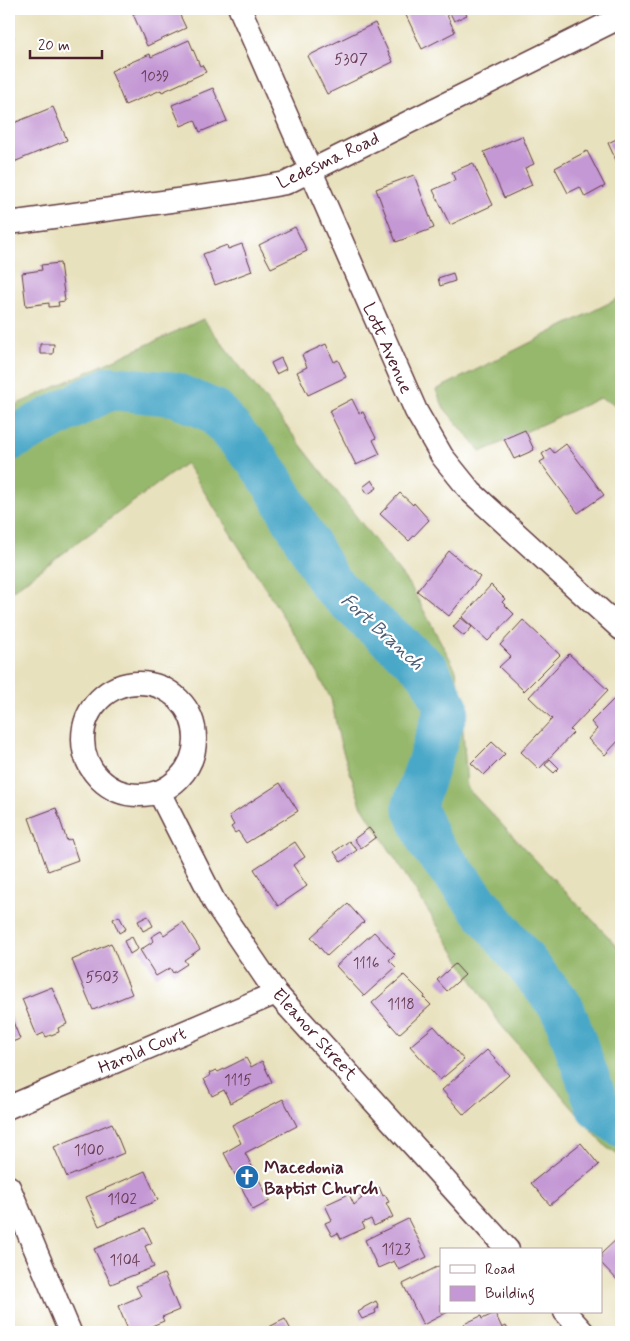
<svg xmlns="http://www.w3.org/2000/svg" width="630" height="1341" viewBox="0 0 630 1341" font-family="Mynerve,sans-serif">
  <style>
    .forest { fill: #96b86c; stroke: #706c4c }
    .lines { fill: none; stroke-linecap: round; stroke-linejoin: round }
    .river { stroke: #4aa7c8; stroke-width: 44 }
    .building { fill: #c498d4 }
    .street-casing { stroke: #623c41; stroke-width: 25 }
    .street { stroke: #fff; stroke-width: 22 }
    .labels { text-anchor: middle; stroke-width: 4.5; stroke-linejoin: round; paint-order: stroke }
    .number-label { font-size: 15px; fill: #683d55 }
    .street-label { font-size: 18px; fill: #4a1f2b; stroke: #fff }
    .poi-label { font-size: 18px; font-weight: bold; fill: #4a1f2b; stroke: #fff; text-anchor: start }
    .water-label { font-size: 19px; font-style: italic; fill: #4a5c72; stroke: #fff }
  </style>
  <rect width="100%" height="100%" fill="#fff"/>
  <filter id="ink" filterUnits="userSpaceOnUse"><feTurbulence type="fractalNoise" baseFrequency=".02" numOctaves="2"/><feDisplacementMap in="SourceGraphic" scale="10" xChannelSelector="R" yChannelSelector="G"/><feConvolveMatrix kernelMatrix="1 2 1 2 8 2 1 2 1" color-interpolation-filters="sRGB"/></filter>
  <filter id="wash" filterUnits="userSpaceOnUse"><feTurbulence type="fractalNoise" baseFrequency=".0096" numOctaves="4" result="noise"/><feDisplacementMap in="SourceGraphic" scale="20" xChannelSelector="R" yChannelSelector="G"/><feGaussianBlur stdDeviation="1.12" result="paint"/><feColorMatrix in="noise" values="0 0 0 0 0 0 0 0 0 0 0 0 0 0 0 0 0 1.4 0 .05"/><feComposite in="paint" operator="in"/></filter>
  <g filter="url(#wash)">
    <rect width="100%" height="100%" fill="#e8e1bd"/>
    <path class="forest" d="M 621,297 L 621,407 L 600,398 L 481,452 L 444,408 L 436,390 Z
      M 203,319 L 411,587 L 456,670 L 463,730 L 467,788 L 621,950 L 621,1157 L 606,1147 L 500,1024 L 361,805 L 340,742 L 331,699 L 310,659 L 186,463 L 9,593 L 9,408 Z"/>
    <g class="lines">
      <path class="river" d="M 9,440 L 110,388 L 174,394 L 214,411 L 256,458 L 273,482 L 330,583 L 369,620 L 428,671 L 447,708 L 414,806 L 430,844 L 563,1009 L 598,1107 L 621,1125"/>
    </g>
    <g id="blocks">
      <path class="building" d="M 145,9 L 177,9 L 186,28 L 147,46 L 133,14 Z
        M 403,9 L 444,9 L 455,32 L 422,49 Z
        M 448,9 L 464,9 L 467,15 L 454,21 Z
        M 375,23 L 393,62 L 327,94 L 308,56 Z
        M 9,24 L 14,38 L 9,40 Z
        M 189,40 L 200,66 L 202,65 L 206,72 L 162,92 L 161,90 L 125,105 L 111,71 L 150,54 L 151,57 Z
        M 213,88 L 227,121 L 200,132 L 195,120 L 181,126 L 172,105 Z
        M 53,107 L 67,140 L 9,164 L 9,125 Z
        M 522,136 L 534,164 L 525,168 L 532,185 L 504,198 L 484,152 Z
        M 621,137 L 621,171 L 608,143 Z
        M 587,151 L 605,186 L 585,197 L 580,187 L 568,193 L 555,168 Z
        M 473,163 L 493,205 L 450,225 L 433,190 L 455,180 L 452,172 Z
        M 414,175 L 434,228 L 396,242 L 376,189 Z
        M 295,227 L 307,251 L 271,268 L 259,245 Z
        M 242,244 L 252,271 L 215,285 L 203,254 L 227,245 L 228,249 Z
        M 60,263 L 65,301 L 58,302 L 59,306 L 49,307 L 49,303 L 26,306 L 22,273 L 42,270 L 41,265 Z
        M 453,273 L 455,281 L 440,286 L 438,278 Z
        M 40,344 L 54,344 L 53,354 L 40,354 Z
        M 326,344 L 334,362 L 338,360 L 346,377 L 308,395 L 297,372 L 307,367 L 302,355 Z
        M 281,358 L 286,369 L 276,374 L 271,363 Z
        M 352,399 L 359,413 L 363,412 L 376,438 L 373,440 L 380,454 L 356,465 L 329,411 Z
        M 525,430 L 534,450 L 514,459 L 504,439 Z
        M 566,444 L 604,495 L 578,513 L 540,462 L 545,459 L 542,454 L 550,448 L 554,453 Z
        M 372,480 L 377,488 L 368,494 L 363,487 Z
        M 400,493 L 413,505 L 414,503 L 429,520 L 409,541 L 380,514 Z
        M 449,551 L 480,577 L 449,616 L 417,591 Z
        M 491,585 L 505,599 L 502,602 L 514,614 L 488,641 L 462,617 Z
        M 461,618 L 472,627 L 464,636 L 453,627 Z
        M 523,620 L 560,655 L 524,691 L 499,667 L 511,656 L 500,645 Z
        M 569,654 L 608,690 L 570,730 L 573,733 L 539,769 L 521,752 L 552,719 L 529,697 Z
        M 615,698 L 621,705 L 621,738 L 605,755 L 588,739 L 597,729 L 591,722 Z
        M 492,742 L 505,754 L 484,775 L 471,763 Z
        M 550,759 L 559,768 L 554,773 L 545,765 Z
        M 280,783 L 298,811 L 246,843 L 238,831 L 235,833 L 231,827 L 234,825 L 229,816 Z
        M 56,808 L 67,841 L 71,839 L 78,860 L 48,871 L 29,818 Z
        M 369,828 L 376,837 L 361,848 L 354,839 Z
        M 349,841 L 357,850 L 341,862 L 334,852 Z
        M 295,842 L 305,857 L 293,865 L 307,886 L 278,906 L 254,869 Z
        M 348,904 L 364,922 L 327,956 L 311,937 Z
        M 119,916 L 126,929 L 119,933 L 113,919 Z
        M 148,916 L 153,926 L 143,931 L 138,921 Z
        M 183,922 L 200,949 L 184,960 L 187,964 L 173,973 L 170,968 L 156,976 L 140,950 L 154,941 L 151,937 L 161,931 L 164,935 Z
        M 374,932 L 395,954 L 389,960 L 396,967 L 364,996 L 336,966 Z
        M 132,937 L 138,949 L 130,954 L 124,941 Z
        M 111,943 L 132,994 L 93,1010 L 72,960 Z
        M 455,964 L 465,975 L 447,991 L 437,980 Z
        M 404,975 L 425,996 L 424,998 L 431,1005 L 399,1034 L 372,1003 Z
        M 52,987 L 67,1024 L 58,1028 L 59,1032 L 51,1035 L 46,1037 L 44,1033 L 37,1036 L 22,999 Z
        M 9,1012 L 20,1039 L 9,1043 Z
        M 434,1026 L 464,1060 L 440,1080 L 410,1046 Z
        M 487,1050 L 509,1075 L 464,1115 L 442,1090 Z
        M 246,1058 L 251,1067 L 262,1061 L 272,1082 L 230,1103 L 224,1090 L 212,1096 L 204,1079 L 210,1076 L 209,1073 L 216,1070 L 218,1072 Z
        M 283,1099 L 297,1126 L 245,1153 L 270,1201 L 253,1210 L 224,1153 L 241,1143 L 232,1125 Z
        M 112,1123 L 124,1153 L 67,1177 L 54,1147 Z
        M 581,1143 L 599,1165 L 550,1205 L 531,1183 Z
        M 145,1171 L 158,1200 L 99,1226 L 86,1197 Z
        M 379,1187 L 383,1196 L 385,1195 L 389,1202 L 386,1203 L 393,1217 L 374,1226 L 371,1219 L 362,1223 L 365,1228 L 341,1239 L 338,1233 L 332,1236 L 325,1223 L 332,1220 L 325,1205 L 349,1194 L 354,1205 L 362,1198 L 360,1196 Z
        M 408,1219 L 427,1257 L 399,1270 L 394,1261 L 378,1268 L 365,1240 Z
        M 145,1228 L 152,1243 L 145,1246 L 154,1267 L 111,1284 L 94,1249 Z
        M 621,1235 L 621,1284 L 601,1263 L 601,1254 Z
        M 441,1265 L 441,1312 L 448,1312 L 423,1325 L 403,1284 Z
        M 164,1274 L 179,1310 L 162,1317 L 164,1321 L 137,1332 L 129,1332 L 118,1306 L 141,1296 L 136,1286 Z
        M 376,1301 L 379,1307 L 375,1310 L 376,1313 L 362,1319 L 358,1312 L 363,1309 L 363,1308 Z
        M 495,1313 L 502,1328 L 506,1326 L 509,1332 L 452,1332 L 465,1326 L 464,1324 L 481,1316 L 482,1319 Z
        M 285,1319 L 291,1330 L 287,1332 L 272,1332 L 269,1327 Z"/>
    </g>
  </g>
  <g filter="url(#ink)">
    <use href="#blocks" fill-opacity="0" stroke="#623c41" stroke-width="1"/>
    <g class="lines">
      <g class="street-casing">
        <path id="street" d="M 240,9 L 416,411 L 442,456 L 471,492 L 621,629
          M 9,223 L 236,192 L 286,183 L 621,17
          M83 739a56 56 0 1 1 112 0a56 56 0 1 1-112 0Z
          M 159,792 L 215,903 L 276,993 L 508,1250
          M 9,1107 L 276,993
          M 9,1187 L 70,1332
          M 565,1312 L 583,1332"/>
      </g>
      <use href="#street" class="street"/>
    </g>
  </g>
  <defs>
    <g id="church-disc" transform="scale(1.25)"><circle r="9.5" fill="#1f6fb2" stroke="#fff"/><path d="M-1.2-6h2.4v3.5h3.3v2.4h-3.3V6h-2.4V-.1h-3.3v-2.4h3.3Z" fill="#fff"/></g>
  </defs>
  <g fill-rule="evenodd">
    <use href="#church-disc" x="247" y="1177"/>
  </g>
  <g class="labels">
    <g class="number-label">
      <text x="351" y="64">5307</text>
      <text x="155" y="81">1039</text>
      <text x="366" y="968">1116</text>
      <text x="102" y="982">5503</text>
      <text x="401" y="1009">1118</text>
      <text x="238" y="1085">1115</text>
      <text x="89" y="1155">1100</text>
      <text x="122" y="1204">1102</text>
      <text x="396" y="1254">1123</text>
      <text x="125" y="1265">1104</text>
    </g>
    <g class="street-label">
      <text transform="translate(328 160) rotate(-25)" y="6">Ledesma Road</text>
      <text transform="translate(388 348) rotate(66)" y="6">Lott Avenue</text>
      <text transform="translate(315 1034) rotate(48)" y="6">Eleanor Street</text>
      <text transform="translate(142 1050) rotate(-23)" y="6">Harold Court</text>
    </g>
    <g class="poi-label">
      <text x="264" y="1173">Macedonia<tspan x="264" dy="21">Baptist Church</tspan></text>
    </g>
    <g class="water-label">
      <text transform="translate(383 631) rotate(42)" y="7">Fort Branch</text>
    </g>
  </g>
  <rect width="630" height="1341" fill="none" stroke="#fff" stroke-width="30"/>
  <rect x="440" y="1248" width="162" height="65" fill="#ffffff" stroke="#b7a5aa"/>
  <rect x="450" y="1265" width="25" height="8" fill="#ffffff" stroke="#b7a5aa"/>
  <text x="485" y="1274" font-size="15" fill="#4a1f2b">Road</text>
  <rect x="450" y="1286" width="25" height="15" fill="#c498d4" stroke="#b7a5aa"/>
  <text x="485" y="1298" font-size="15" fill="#4a1f2b">Building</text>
  <path d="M30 50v8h72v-8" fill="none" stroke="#4a1f2b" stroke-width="2.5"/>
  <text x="38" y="50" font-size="15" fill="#4a1f2b" stroke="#ffffff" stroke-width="4" paint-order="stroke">20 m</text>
</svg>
